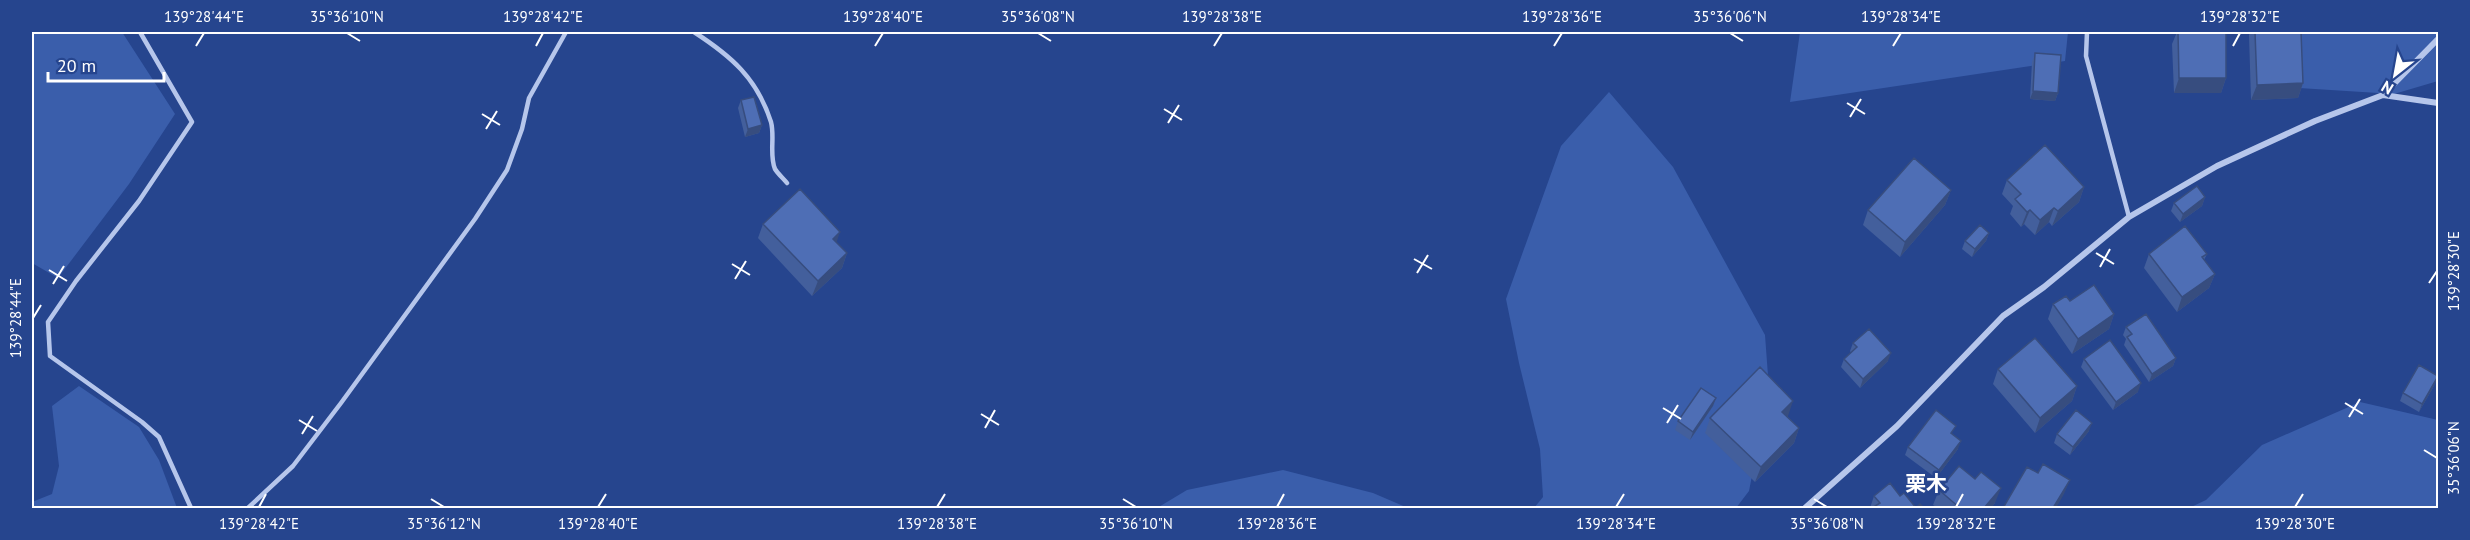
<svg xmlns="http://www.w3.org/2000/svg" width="2470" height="540" viewBox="0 0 2470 540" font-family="'PT Sans','Noto Sans JP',sans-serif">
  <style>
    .green { fill: #3a5eab }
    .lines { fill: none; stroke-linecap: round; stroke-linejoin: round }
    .lane { stroke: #b6c6eb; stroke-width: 4.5 }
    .street { stroke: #b6c6eb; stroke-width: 6 }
    .wall { fill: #435f9c }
    .shaded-wall { fill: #374d7f }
    .building { fill: #4e6eb5; stroke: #374d7f; stroke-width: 1.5 }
    .ticks { fill: none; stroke: #fff; stroke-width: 2 }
    .labels { text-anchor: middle; stroke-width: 5; stroke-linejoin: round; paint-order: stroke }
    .neighbourhood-label { font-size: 21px; font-weight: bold; fill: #fff; stroke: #26458e }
    .neatline { fill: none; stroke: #fff; stroke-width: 2 }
    .ticks-label { font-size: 15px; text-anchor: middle; fill: #fff }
  </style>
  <rect width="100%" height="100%" fill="#26458e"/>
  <path class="green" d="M 32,32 L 122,32 L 175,114 L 129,184 L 58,278 L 32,263 Z
    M 1800,32 L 2068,32 L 2065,61 L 1790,102 Z
    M 2288,32 L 2438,32 L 2438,81 L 2394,94 L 2299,88 Z
    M 1609,92 L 1673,167 L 1765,335 L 1769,389 L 1749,491 L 1736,508 L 1534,508 L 1543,497 L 1540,449 L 1519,363 L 1506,299 L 1561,146 Z
    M 79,386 L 139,427 L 159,460 L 177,508 L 32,508 L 32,502 L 52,494 L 59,466 L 52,406 Z
    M 2360,402 L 2438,420 L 2438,508 L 2189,508 L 2206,500 L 2262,445 Z
    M 1283,470 L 1373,493 L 1408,508 L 1157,508 L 1187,490 Z"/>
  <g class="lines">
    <path class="lane" d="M 140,32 L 192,122 L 139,201 L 76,281 L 48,322 L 50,356 L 142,422 L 159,437 L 191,508
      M 694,32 C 731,56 757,78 771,122 C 775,137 769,155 775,169 C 778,174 784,179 787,183
      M 2087,32 L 2086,56 L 2129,217
      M 248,508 L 293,466 L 341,403 L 475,219 L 507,170 L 522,129 L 529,98 L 566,32"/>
    <path class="street" d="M 2383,95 L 2438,39
      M 1805,508 L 1897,426 L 2003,316 L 2044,287 L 2129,217 L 2217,166 L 2315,121 L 2383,95 L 2438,103"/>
  </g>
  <path class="wall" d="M 2177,32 L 2226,32 L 2226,78 L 2221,93 L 2174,93 L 2172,44 Z
    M 2250,32 L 2301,32 L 2303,83 L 2298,98 L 2251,100 L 2249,35 Z
    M 2035,53 L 2058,93 L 2055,101 L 2030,99 L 2032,62 Z
    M 741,100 L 762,125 L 759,133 L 745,137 L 738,108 Z
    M 2007,180 L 2084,187 L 2079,202 L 2052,226 L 2049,222 L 2035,235 L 2024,224 L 2021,227 L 2010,214 L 2013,206 L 2002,194 Z
    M 1951,190 L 1945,205 L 1900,257 L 1863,225 L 1868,210 Z
    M 2205,197 L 2202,206 L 2180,222 L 2171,211 L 2174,203 Z
    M 763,224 L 836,242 L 847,253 L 842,268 L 812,296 L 758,238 Z
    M 1989,233 L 1986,241 L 1972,257 L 1962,249 L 1965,241 Z
    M 2149,254 L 2207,254 L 2204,260 L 2215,274 L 2209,288 L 2177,312 L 2144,268 Z
    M 2070,301 L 2114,314 L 2109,329 L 2072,354 L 2048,319 L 2053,304 Z
    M 2126,327 L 2176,358 L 2173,366 L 2149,382 L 2124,345 L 2126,339 L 2123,335 Z
    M 1853,343 L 1888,361 L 1860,388 L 1841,367 L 1844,359 L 1851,353 L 1850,351 Z
    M 2084,359 L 2138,392 L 2113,410 L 2081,367 Z
    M 1998,369 L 2077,386 L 2072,401 L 2035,433 L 1993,384 Z
    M 2435,384 L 2419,412 L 2400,401 L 2403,393 Z
    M 1716,398 L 1713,406 L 1690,440 L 1675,430 L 1678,421 Z
    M 1787,416 L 1799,428 L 1794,443 L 1755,482 L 1705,433 L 1710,418 L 1788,416 Z
    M 2089,431 L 2070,455 L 2054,443 L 2057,434 Z
    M 1953,434 L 1958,449 L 1936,478 L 1905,455 L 1908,447 Z
    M 1939,490 L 1995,503 L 1991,508 L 1938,508 L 1933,505 Z
    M 1874,496 L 1900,496 L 1916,508 L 1924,508 L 1870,508 Z"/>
  <path class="shaded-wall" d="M 2179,78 L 2226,78 L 2221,93 L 2174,93 Z
    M 2303,83 L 2298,98 L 2251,100 L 2257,85 Z
    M 2033,91 L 2058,93 L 2055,101 L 2030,99 Z
    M 762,125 L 759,133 L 745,137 L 748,129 Z
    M 2084,187 L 2079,202 L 2052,226 L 2058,211 Z
    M 1951,190 L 1945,205 L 1900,257 L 1905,242 Z
    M 2205,197 L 2202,206 L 2180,222 L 2183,214 Z
    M 2054,208 L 2049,222 L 2035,235 L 2040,220 Z
    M 2030,210 L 2024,224 L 2021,227 L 2027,212 Z
    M 840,232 L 835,247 L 833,239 Z
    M 1989,233 L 1986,241 L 1972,257 L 1975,249 Z
    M 847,253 L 842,268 L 812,296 L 818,281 Z
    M 2215,274 L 2209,288 L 2177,312 L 2182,297 Z
    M 2114,314 L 2109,329 L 2072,354 L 2078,339 Z
    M 1891,353 L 1888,361 L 1860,388 L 1863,379 Z
    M 2176,358 L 2173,366 L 2149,382 L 2152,374 Z
    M 2438,376 L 2435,384 L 2419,412 L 2422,404 Z
    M 2141,383 L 2138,392 L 2113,410 L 2116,402 Z
    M 2077,386 L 2072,401 L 2035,433 L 2040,418 Z
    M 1716,398 L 1713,406 L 1690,440 L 1693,432 Z
    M 1793,401 L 1788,416 L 1777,427 L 1782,412 Z
    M 2092,423 L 2089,431 L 2070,455 L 2073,447 Z
    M 1799,428 L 1794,443 L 1755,482 L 1761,467 Z
    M 1961,441 L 1958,449 L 1936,478 L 1939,470 Z
    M 2070,480 L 2064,494 L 2056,508 L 2053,508 Z
    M 2001,488 L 1995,503 L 1991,508 L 1984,508 Z"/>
  <path class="building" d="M 2178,32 L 2226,32 L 2226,78 L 2179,78 Z
    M 2255,32 L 2301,32 L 2303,83 L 2257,85 Z
    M 2035,53 L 2061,55 L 2058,93 L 2033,91 Z
    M 754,97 L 762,125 L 748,129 L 741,100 Z
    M 2045,145 L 2084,187 L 2058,211 L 2054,208 L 2040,220 L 2030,210 L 2027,212 L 2015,199 L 2021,194 L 2007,180 Z
    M 1914,158 L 1951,190 L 1905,242 L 1868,210 Z
    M 2197,186 L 2205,197 L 2183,214 L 2174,203 Z
    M 800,189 L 840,232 L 833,239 L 847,253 L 818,281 L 763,224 Z
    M 1980,225 L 1989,233 L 1975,249 L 1965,241 Z
    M 2185,226 L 2207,254 L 2202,257 L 2215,274 L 2182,297 L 2149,254 Z
    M 2094,285 L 2114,314 L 2078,339 L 2053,304 L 2066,296 L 2070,301 Z
    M 2146,314 L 2176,358 L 2152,374 L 2127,337 L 2132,334 L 2126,327 Z
    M 1869,329 L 1891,353 L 1863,379 L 1844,359 L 1857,347 L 1853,343 Z
    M 2035,338 L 2077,386 L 2040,418 L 1998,369 Z
    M 2110,340 L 2141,383 L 2116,402 L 2084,359 Z
    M 2419,365 L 2438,376 L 2422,404 L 2403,393 Z
    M 1760,367 L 1793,401 L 1782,412 L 1799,428 L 1761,467 L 1710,418 Z
    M 1701,388 L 1716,398 L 1693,432 L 1678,421 Z
    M 1936,410 L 1956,426 L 1951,433 L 1961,441 L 1939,470 L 1908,447 Z
    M 2076,410 L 2092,423 L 2073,447 L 2057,434 Z
    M 2043,464 L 2070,480 L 2053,508 L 2003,508 L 2027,467 L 2038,473 Z
    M 1959,466 L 1975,479 L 1981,472 L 2001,488 L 1984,508 L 1960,508 L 1939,490 Z
    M 1890,483 L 1900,496 L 1904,493 L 1916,508 L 1920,504 L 1924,508 L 1872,508 L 1880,503 L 1874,496 Z"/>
  <path class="ticks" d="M 347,33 L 360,41M 1038,33 L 1051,41M 1730,33 L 1743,41M 196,46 L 204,33M 536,46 L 543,33M 875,46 L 883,33M 1214,46 L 1222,33M 1554,46 L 1562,33M 1893,46 L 1901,33M 2233,46 L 2240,33M 1847,103 L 1865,114M 1164,109 L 1182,120M 482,114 L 500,125M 1850,117 L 1861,99M 1168,123 L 1179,105M 486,129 L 497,111M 2096,253 L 2114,264M 1414,259 L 1432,269M 732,264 L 750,275M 2100,267 L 2110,249M 49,270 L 67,281M 1417,273 L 1428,255M 735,279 L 746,261M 2429,283 L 2437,271M 53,284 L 64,266M 33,318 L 41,305M 2345,403 L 2363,414M 1663,408 L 1681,419M 981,414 L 999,425M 2349,417 L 2360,399M 299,420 L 317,431M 1667,423 L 1678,405M 985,428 L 995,410M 302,434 L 313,416M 2424,450 L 2437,458M 431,499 L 444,507M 1123,499 L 1136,507M 1814,499 L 1827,507M 259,507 L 266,494M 598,507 L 606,494M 937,507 L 945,494M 1277,507 L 1284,494M 1616,507 L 1624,494M 1956,507 L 1963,494M 2295,507 L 2303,494"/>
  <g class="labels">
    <g class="neighbourhood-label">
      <text x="1926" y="491">栗木</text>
    </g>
  </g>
  <rect width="2470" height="540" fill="none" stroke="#26458e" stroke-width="66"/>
  <g transform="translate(2395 75) rotate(211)" stroke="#26458e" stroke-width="4.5" paint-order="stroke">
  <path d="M0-4.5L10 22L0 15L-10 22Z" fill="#ffffff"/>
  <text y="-9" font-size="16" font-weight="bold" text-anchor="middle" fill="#ffffff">N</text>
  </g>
  <path d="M48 72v9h116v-9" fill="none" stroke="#ffffff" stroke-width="3"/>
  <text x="57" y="72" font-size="18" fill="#ffffff" stroke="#26458e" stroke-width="4.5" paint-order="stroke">20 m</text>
  <rect x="33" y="33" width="2404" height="474" class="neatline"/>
  <g class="ticks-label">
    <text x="204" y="22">139°28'44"E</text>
    <text x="347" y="22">35°36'10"N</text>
    <text x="543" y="22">139°28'42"E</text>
    <text x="883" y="22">139°28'40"E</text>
    <text x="1038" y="22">35°36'08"N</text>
    <text x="1222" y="22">139°28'38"E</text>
    <text x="1562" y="22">139°28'36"E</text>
    <text x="1730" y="22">35°36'06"N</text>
    <text x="1901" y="22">139°28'34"E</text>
    <text x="2240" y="22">139°28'32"E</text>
    <text transform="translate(2454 271) rotate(-90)" y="5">139°28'30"E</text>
    <text transform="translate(16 318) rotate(-90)" y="5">139°28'44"E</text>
    <text transform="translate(2454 458) rotate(-90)" y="5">35°36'06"N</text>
    <text x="259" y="529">139°28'42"E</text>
    <text x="444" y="529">35°36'12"N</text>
    <text x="598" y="529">139°28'40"E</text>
    <text x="937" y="529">139°28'38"E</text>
    <text x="1136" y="529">35°36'10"N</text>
    <text x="1277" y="529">139°28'36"E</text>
    <text x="1616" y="529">139°28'34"E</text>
    <text x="1827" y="529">35°36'08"N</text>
    <text x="1956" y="529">139°28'32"E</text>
    <text x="2295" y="529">139°28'30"E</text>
  </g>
</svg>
